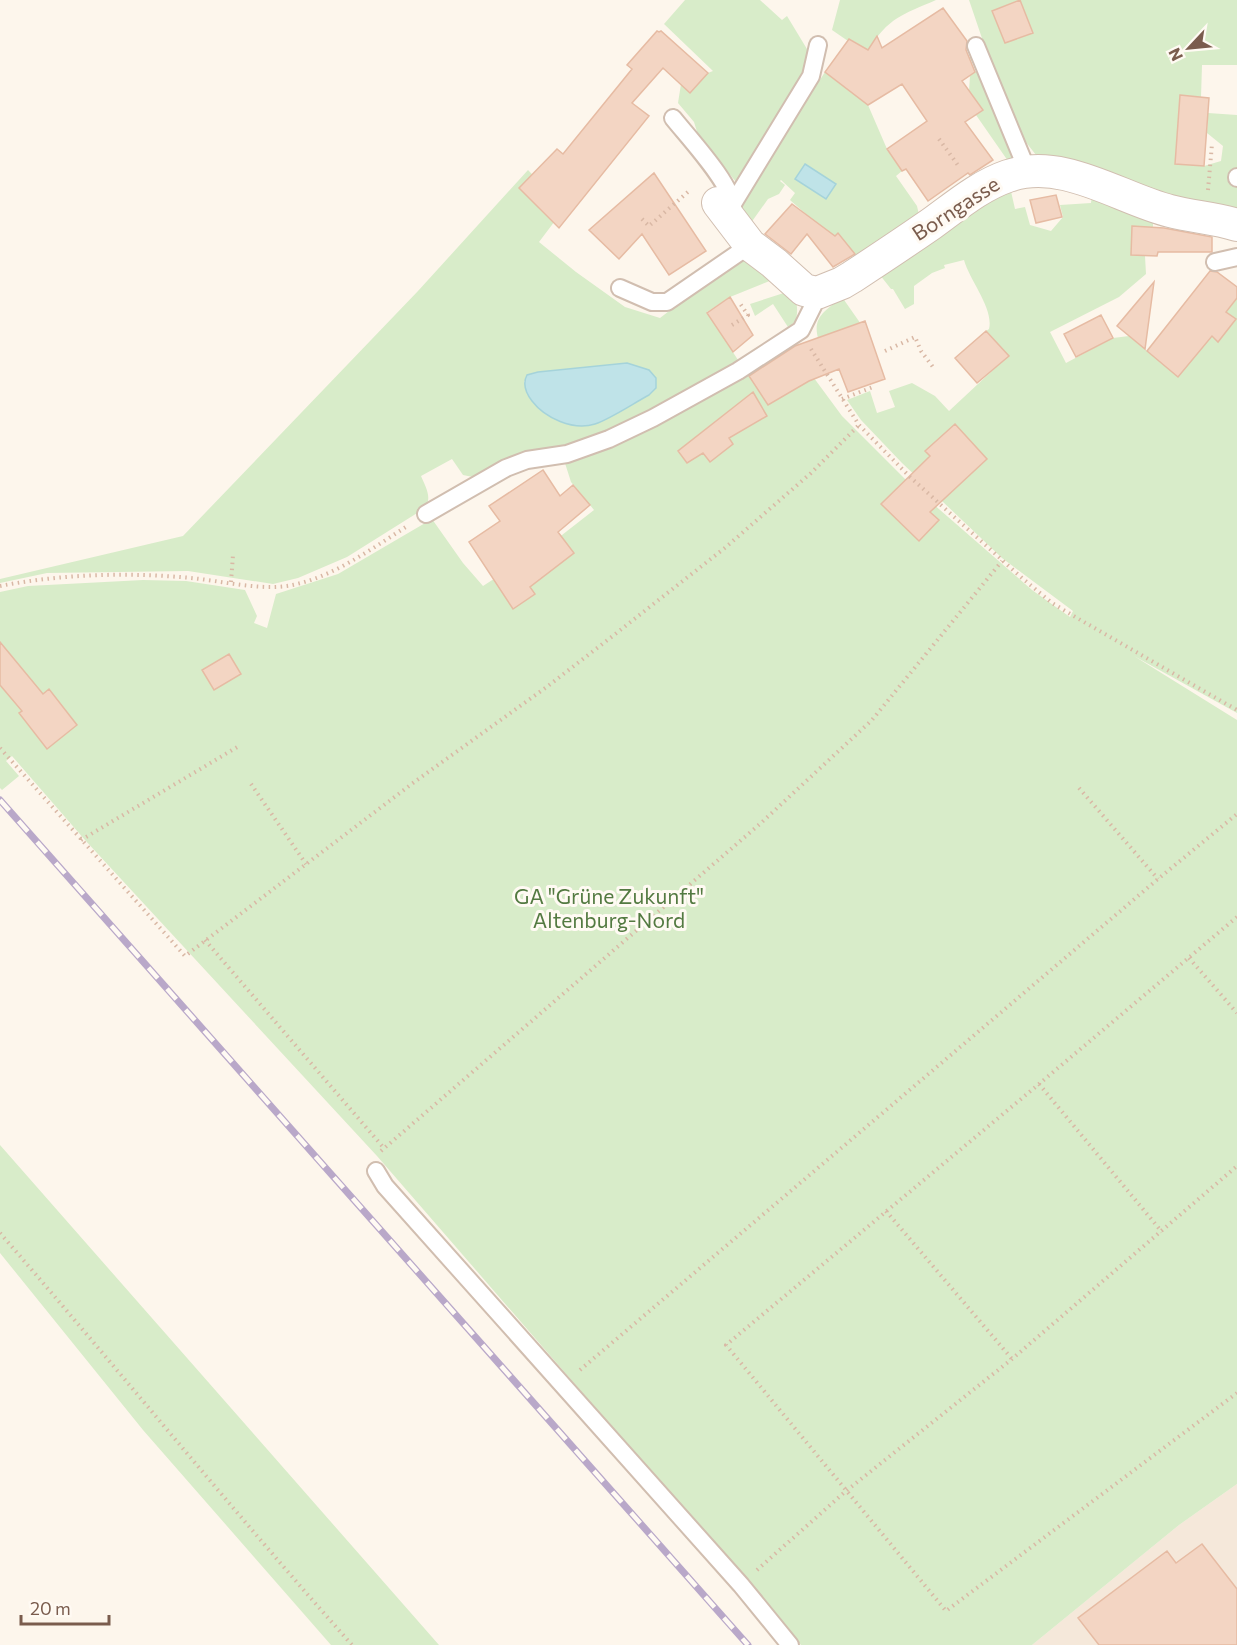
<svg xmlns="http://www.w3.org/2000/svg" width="1237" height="1645" viewBox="0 0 1237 1645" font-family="Commissioner,sans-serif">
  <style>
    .residential { fill: #f5e8da }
    .green { fill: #d8ecc9; fill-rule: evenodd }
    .water { fill: #bfe3e8; stroke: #a5d3da; stroke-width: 1.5 }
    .building { fill: #f3d5c3; stroke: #e6bba3; stroke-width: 1.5 }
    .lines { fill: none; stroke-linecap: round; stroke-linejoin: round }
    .service-casing { stroke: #d1beb0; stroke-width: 20 }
    .minor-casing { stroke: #d1beb0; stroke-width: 34 }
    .path { stroke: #d9b8a5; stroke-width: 4; stroke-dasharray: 1.5 4.5; stroke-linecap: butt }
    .service { stroke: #fff; stroke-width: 16 }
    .minor { stroke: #fff; stroke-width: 32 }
    .rail-casing { stroke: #b9a8c9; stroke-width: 7 }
    .rail { stroke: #fffaf3; stroke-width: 4.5; stroke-dasharray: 14; stroke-linecap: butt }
    .labels { text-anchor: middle; stroke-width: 6; stroke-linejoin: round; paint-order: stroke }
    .street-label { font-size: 21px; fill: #7a5c4d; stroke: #fffaf3 }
    .park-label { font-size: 21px; fill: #537a41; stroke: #fffaf3 }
  </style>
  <rect width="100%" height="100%" fill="#fdf6ec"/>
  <path class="residential" d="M 1237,1484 L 1237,1645 L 1032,1645 L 1179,1525 Z"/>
  <path class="green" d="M 685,0 L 760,0 L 782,20 L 787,16 L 810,54 L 803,79 L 737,183 L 699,138 L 694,122 L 678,103 L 681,84 L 690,93 L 708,73 L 713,71 L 664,24 Z
    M 840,0 L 936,0 C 902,15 889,17 868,50 L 850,39 L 848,41 L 832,30 Z
    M 969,0 L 1019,0 L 992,11 L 1005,43 L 1032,33 L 1020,0 L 1237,0 L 1237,65 L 1202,65 L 1201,97 L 1180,95 L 1175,163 L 1204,166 L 1221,161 L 1223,146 L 1207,133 L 1208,113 L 1237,115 L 1237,219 L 1040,160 L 1021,136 L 986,50 Z
    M 969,57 L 975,58 L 1013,158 L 1008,161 L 976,115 L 983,110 L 969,91 L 970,76 L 977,70 Z
    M 825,72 L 868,105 L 887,149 L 902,171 L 896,176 L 917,206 L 920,219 L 836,271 L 855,255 L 838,233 L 821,247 L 815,222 L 790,200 L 795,193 L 781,180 L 780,181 L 785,185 L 779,194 L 768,199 L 748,227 L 739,205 Z
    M 528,170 L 553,196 L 567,205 L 539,242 L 576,272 L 625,307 L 660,318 L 745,253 L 777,278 L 730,297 L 707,312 L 738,360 L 699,385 L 604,436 L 503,462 L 473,477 L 463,475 L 452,459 L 421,476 C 426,488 434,500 422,510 L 347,557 L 298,578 L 273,584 L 188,571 L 47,573 L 0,583 L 0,579 L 183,536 L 418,291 ZM 656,378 L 656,385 L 649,395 L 594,424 L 529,397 L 524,381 Z
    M 1010,187 L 1015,209 L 1025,207 L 1030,225 L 1051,231 L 1063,217 L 1060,205 L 1091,203 L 1092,192 L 1153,218 L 1153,227 L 1132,227 L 1131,255 L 1145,256 L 1146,274 L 1119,297 L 1050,332 L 1066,363 L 1113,338 L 1129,336 L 1178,377 L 1212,336 L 1219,341 L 1236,319 L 1226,312 L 1237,298 L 1237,713 L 1134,656 L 1237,720 L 1237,1484 L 1179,1525 L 1032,1645 L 801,1645 L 377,1156 L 85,840 L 12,756 L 6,761 L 19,776 L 2,790 L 0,788 L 0,592 L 28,586 L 143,580 L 186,581 L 245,590 L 257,616 L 254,623 L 267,628 L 276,594 L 338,574 L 432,519 L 463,563 L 483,586 L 562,535 L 594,510 L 571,482 L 564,460 L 705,398 L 797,344 L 803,348 L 797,355 L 842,416 L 909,483 L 1032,590 L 1070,617 L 1073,611 L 1002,558 L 902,463 L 861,420 L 847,400 L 870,391 L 877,413 L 895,407 L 889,391 L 912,383 L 935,396 L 949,411 L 1008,356 L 986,331 L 989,329 C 994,309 970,281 964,260 L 944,265 L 945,268 L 932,273 L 914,286 L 914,304 L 905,309 L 893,289 L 891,289 L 876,270 Z
    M 790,291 C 798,301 798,308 796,321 L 788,327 L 773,304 L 755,316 L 750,304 Z
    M 842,297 L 863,327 L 857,340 L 852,326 L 818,338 C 812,316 827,310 842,297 Z
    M 0,1145 L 439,1645 L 331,1645 L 143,1430 L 0,1253 Z"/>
  <path class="water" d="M 805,164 L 836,184 L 826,199 L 795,179 Z
    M 627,363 L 649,370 L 656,378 L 656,388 L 649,395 C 634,403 610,419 595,424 C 573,431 545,418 532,401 C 526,393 522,384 527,375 L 538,372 Z"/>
  <path class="building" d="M 1020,0 L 1033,33 L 1005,43 L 992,11 Z
    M 943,8 L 967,41 L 966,50 L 975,72 L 962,81 L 983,110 L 965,122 L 993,160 L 970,175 L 968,173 L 928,201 L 906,169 L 902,171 L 887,149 L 927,121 L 902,84 L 868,105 L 825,72 L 849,39 L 868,50 L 877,36 L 882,48 Z
    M 657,31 L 659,32 L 661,31 L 708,73 L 690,93 L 663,68 L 632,103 L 649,116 L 559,228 L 519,188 L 557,149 L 563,154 L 632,69 L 627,65 Z
    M 1180,95 L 1209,98 L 1204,166 L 1175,164 Z
    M 654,173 L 706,251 L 669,275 L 642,234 L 619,259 L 589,230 Z
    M 1056,195 L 1062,217 L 1036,223 L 1030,200 Z
    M 792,204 L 835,236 L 838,233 L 855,254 L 833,267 L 807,234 L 791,254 L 765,234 Z
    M 1132,226 L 1164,228 L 1212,237 L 1212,252 L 1158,252 L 1157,256 L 1131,255 Z
    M 1210,271 L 1217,272 L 1237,287 L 1237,298 L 1226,312 L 1236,319 L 1218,342 L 1212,336 L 1178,377 L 1147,351 Z
    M 1154,282 L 1145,349 L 1117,326 Z
    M 730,297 L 753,335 L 733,352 L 707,313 Z
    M 1101,315 L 1113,338 L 1076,357 L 1064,334 Z
    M 865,321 L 885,379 L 848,392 L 839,369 L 809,381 L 768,405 L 749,376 L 795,346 Z
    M 986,331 L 1009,356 L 977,383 L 955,358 Z
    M 753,392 L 767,416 L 729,438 L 733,444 L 710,462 L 703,453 L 687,463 L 678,451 Z
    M 955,424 L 987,459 L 930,512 L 939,520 L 919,541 L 881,504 L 930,456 L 925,451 Z
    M 543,470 L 560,496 L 573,485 L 590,505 L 558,532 L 574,553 L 530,587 L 535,594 L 513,609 L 469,542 L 500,521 L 489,506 Z
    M 0,642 L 43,694 L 49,689 L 77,725 L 47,749 L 19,713 L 22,711 L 0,685 Z
    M 229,654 L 241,674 L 214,690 L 202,670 Z
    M 1202,1544 L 1237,1589 L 1237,1645 L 1099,1645 L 1078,1618 L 1167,1551 L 1176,1563 Z"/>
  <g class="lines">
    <g class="service-casing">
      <path id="service" d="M 976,46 L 1028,172
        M 673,118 C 688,137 735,187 733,209
        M 1237,177 L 1237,178
        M 734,202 L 811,76 L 818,45
        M 1215,262 L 1237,257
        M 620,288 L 652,302 L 667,302 L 750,245
        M 426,514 L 506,468 L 527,460 L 567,454 L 609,439 L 653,418 L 738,371 L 801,330 L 813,306 L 817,293
        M 376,1171 L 385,1186 L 741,1585 L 790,1645"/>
    </g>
    <g class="minor-casing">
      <path id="minor" d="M 718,203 L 750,245 L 774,263 L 804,290 L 817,293 L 842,283 L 852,277 C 878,260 905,242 931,224 C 956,206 979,186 1008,176 C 1063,157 1119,198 1170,211 C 1193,217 1215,218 1237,225"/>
    </g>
    <path class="path" d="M 939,139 L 960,168
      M 1208,190 L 1212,144
      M 642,219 L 649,226 L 689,191
      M 732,325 L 748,315 L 739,302
      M 811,349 L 859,425 L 910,477 L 1022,578 L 1052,603 L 1077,618 L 1237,710
      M 885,351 L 915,337 L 921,351 L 933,367
      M 842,399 L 873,387
      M 231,582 L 233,555
      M 0,586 C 62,574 128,572 191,578 C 222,581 256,590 287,586 C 331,579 371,549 409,525
      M 0,748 L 185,956 L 417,780 L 548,686 L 614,635 L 726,547 L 811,473 L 859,425
      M 251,784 L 306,864
      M 1079,788 L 1158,879
      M 81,840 L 239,746
      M 1237,917 L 1039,1084 L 726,1345 L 946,1611 L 1237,1393
      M 205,940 L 383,1147
      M 1189,958 L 1237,1013
      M 1039,1084 L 1162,1232
      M 381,1151 L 761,823 L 872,720 L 1002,561
      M 886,1211 L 1012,1359
      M 0,1233 C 118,1369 232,1510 352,1645
      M 580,1370 L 1158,879 L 1237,814
      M 757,1570 L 846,1491 L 1012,1359 L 1237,1166"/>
    <use href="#service" class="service"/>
    <use href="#minor" class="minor"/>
    <g class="rail-casing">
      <path id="rail" d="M 0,800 L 748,1645"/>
    </g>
    <use href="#rail" class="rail"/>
  </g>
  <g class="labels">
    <g class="street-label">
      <text transform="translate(956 209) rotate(-33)" y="7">Borngasse</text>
    </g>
    <g class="park-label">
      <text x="609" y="904">GA "Grüne Zukunft"<tspan x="609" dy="24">Altenburg-Nord</tspan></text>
    </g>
  </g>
  <g transform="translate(1189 48) rotate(244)" stroke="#fffaf3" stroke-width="4.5" paint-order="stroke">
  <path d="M0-4.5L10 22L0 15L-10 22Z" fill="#7a5c4d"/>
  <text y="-9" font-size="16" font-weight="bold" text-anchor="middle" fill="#7a5c4d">N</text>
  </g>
  <path d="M21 1615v9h88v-9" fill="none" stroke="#7a5c4d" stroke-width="3"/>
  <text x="30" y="1615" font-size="18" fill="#7a5c4d" stroke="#fffaf3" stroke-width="4.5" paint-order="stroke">20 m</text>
</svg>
